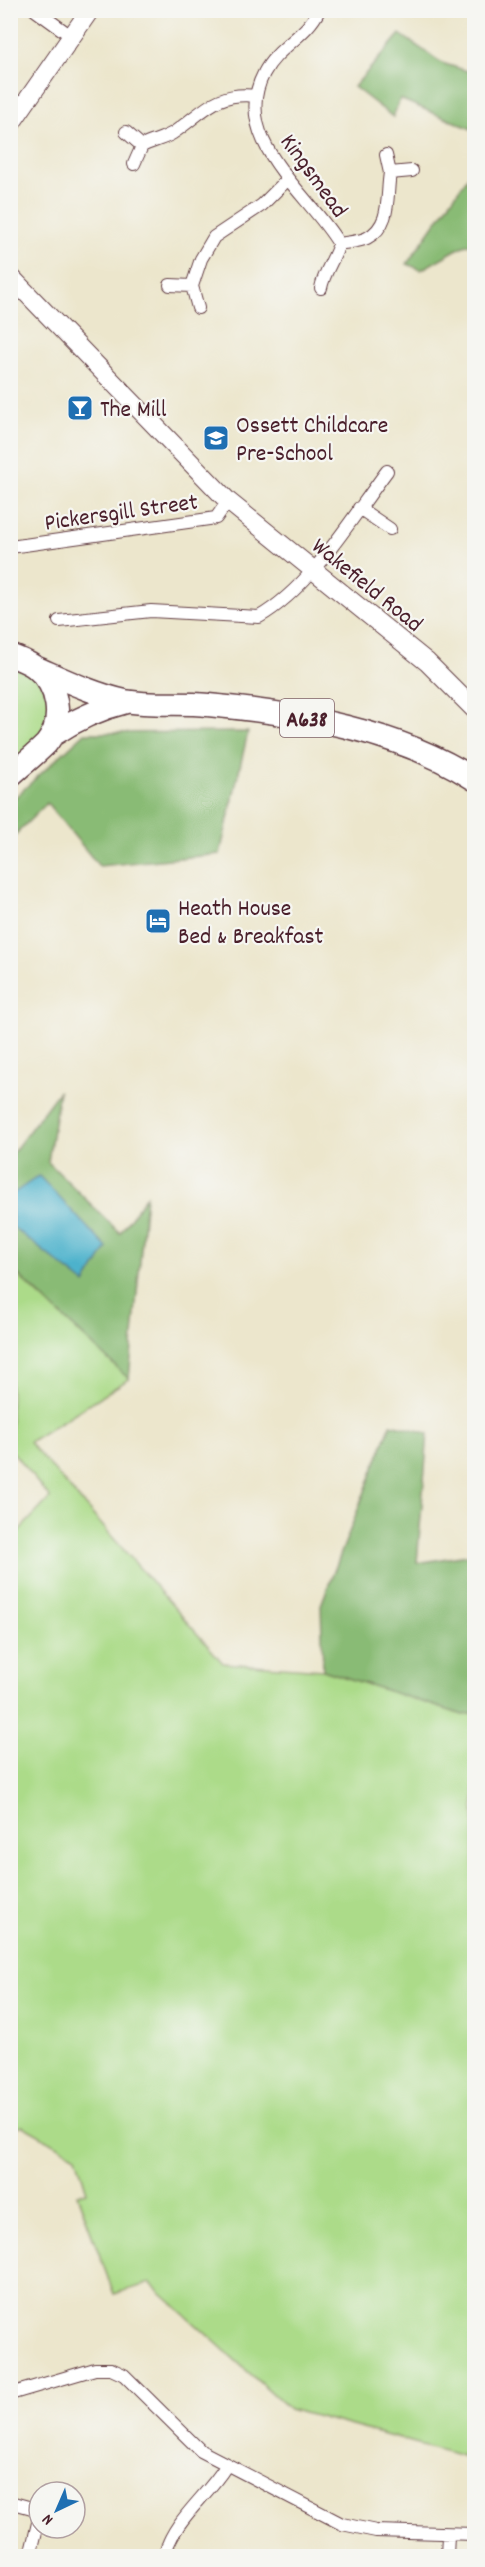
<svg xmlns="http://www.w3.org/2000/svg" width="485" height="2567" viewBox="0 0 485 2567" font-family="Dekko,sans-serif">
  <style>
    .green { fill: #acdb89; stroke: #7b7d5a; stroke-width: 1.5 }
    .forest { fill: #89bb75; stroke: #6a6d50; stroke-width: 1.5 }
    .water { fill: #4db2cc; stroke: #4c687c; stroke-width: 1.5 }
    .lines { fill: none; stroke-linecap: round; stroke-linejoin: round }
    .street-casing { stroke: #623d43; stroke-width: 14 }
    .secondary-casing { stroke: #623d43; stroke-width: 20 }
    .highway-casing { stroke: #623d43; stroke-width: 25 }
    .street { stroke: #fff; stroke-width: 12 }
    .secondary { stroke: #fff; stroke-width: 18 }
    .highway { stroke: #fff; stroke-width: 22 }
    .labels { text-anchor: middle; stroke-width: 4.5; stroke-linejoin: round; paint-order: stroke }
    .shield { fill: #f6f6f2; stroke: #7e6067; stroke-width: 1.5 }
    .shield-label { font-size: 22px; font-weight: bold; fill: #4a1f2b }
    .street-label { font-size: 24px; fill: #4a1f2b; stroke: #f6f6f2 }
    .poi-label { font-size: 24px; fill: #4a1f2b; stroke: #f6f6f2; text-anchor: start }
  </style>
  <rect width="100%" height="100%" fill="#f6f6f2"/>
  <filter id="ink" filterUnits="userSpaceOnUse"><feTurbulence type="fractalNoise" baseFrequency=".0167" numOctaves="2"/><feDisplacementMap in="SourceGraphic" scale="12" xChannelSelector="R" yChannelSelector="G"/><feConvolveMatrix kernelMatrix="1 2 1 2 8 2 1 2 1" color-interpolation-filters="sRGB"/></filter>
  <filter id="wash" filterUnits="userSpaceOnUse"><feTurbulence type="fractalNoise" baseFrequency=".008" numOctaves="4" result="noise"/><feDisplacementMap in="SourceGraphic" scale="24" xChannelSelector="R" yChannelSelector="G"/><feGaussianBlur stdDeviation="1.35" result="paint"/><feColorMatrix in="noise" values="0 0 0 0 0 0 0 0 0 0 0 0 0 0 0 0 0 1.4 0 .05"/><feComposite in="paint" operator="in"/></filter>
  <g filter="url(#wash)">
    <rect width="100%" height="100%" fill="#ece6cc"/>
    <path class="green" d="M 11,655 L 29,663 L 57,712 L 11,776 Z
      M 10,1268 L 129,1379 L 29,1442 L 223,1663 L 323,1670 L 463,1715 L 474,1713 L 474,2459 L 289,2409 L 150,2283 L 114,2294 L 77,2194 L 87,2192 L 76,2156 L 23,2126 L 11,2129 L 11,1539 L 50,1498 L 11,1450 Z"/>
    <path class="forest" d="M 400,34 L 442,63 L 474,73 L 474,130 L 400,99 L 393,117 L 354,87 Z
      M 474,168 L 474,243 L 461,247 L 421,270 L 407,264 Z
      M 248,732 L 220,854 L 99,866 L 47,803 L 11,839 L 11,801 L 85,733 Z
      M 59,1091 L 48,1162 L 120,1233 L 146,1196 L 129,1379 L 11,1268 L 11,1155 Z
      M 391,1424 L 428,1433 L 417,1563 L 474,1554 L 474,1713 L 463,1715 L 323,1670 L 321,1605 Z"/>
    <path class="water" d="M 39,1176 L 107,1248 L 85,1284 L 13,1227 L 11,1195 Z"/>
  </g>
  <g filter="url(#ink)">
    <g class="lines">
      <g class="street-casing">
        <path id="street" d="M 35,10 L 71,36
          M 319,10 C 307,36 277,47 264,73 C 229,139 309,193 339,244 C 334,260 324,272 321,288
          M 126,132 L 142,146
          M 386,155 L 390,173 L 412,171
          M 134,164 L 142,146 C 152,141 163,139 173,133 C 203,113 215,91 256,96
          M 339,244 C 347,242 359,242 367,238 C 392,225 386,196 390,173
          M 170,285 L 192,286
          M 198,308 L 192,286 L 201,259 L 214,237 L 262,205 L 288,179
          M 359,508 L 390,529
          M 10,547 L 216,518 L 228,501
          M 59,621 L 151,611 L 259,617 C 311,587 351,519 387,471
          M 10,2394 L 95,2369 L 111,2369 L 124,2375 L 201,2451 L 342,2524 L 376,2531 L 474,2534
          M 10,2502 L 39,2510
          M 30,2556 L 39,2519
          M 164,2556 C 174,2519 206,2498 226,2466
          M 447,2556 L 448,2535"/>
      </g>
      <g class="secondary-casing">
        <path id="secondary" d="M 10,125 L 90,10
          M 10,276 L 228,501 L 427,662 L 474,709"/>
      </g>
      <g class="highway-casing">
        <path id="highway" d="M 10,655 C 19,659 29,662 36,668 C 58,685 65,721 46,744 C 35,755 22,765 10,776
          M 35,667 C 65,680 94,694 125,701 C 152,706 181,702 208,705 C 296,713 398,730 474,779
          M 51,736 C 75,720 97,709 126,702"/>
      </g>
      <use href="#street" class="street"/>
      <use href="#secondary" class="secondary"/>
      <use href="#highway" class="highway"/>
    </g>
  </g>
  <defs>
    <g id="bar-square" transform="scale(1.35)"><rect x="-9" y="-9" width="18" height="18" rx="4" fill="#1f6fb2" stroke="#f6f6f2"/><path d="M-6-5H6L.8 .8V4.5H3.5V6h-7V4.5H-.8V.8Z" fill="#fff"/></g>
    <g id="school-square" transform="scale(1.35)"><rect x="-9" y="-9" width="18" height="18" rx="4" fill="#1f6fb2" stroke="#f6f6f2"/><path d="M0-5L7-2L0 1L-7-2ZM-4 1L0 2.5L4 1V4Q0 6-4 4Z" fill="#fff"/></g>
    <g id="hotel-square" transform="scale(1.35)"><rect x="-9" y="-9" width="18" height="18" rx="4" fill="#1f6fb2" stroke="#f6f6f2"/><path d="M-6-4.5h1.5V1H6V5H4.5V3h-9V5H-6ZM-4 0a1.8 1.8 0 1 1 3.6 0ZM.5 0V-2.5h3Q6-2.5 6 0Z" fill="#fff"/></g>
  </defs>
  <g fill-rule="evenodd">
    <use href="#bar-square" x="80" y="408"/>
    <use href="#school-square" x="216" y="438"/>
    <use href="#hotel-square" x="158" y="921"/>
  </g>
  <g class="labels">
    <rect class="shield" x="280" y="699" width="54" height="38" rx="4.5"/>
    <g class="shield-label">
      <text x="307" y="726">A638</text>
    </g>
    <g class="street-label">
      <text transform="translate(315 175) rotate(54)" y="8">Kingsmead</text>
      <text transform="translate(121 511) rotate(-8)" y="8">Pickersgill Street</text>
      <text transform="translate(368 584) rotate(39)" y="8">Wakefield Road</text>
    </g>
    <g class="poi-label">
      <text x="100" y="416">The Mill</text>
      <text x="236" y="432">Ossett Childcare<tspan x="236" dy="28">Pre-School</tspan></text>
      <text x="178" y="915">Heath House<tspan x="178" dy="28">Bed &amp; Breakfast</tspan></text>
    </g>
  </g>
  <rect width="485" height="2567" fill="none" stroke="#f6f6f2" stroke-width="36"/>
  <g transform="translate(57 2510) rotate(224)"><circle r="28" fill="#f6f6f2" stroke="#b1a0a2" stroke-width="1.5"/>
  <path d="M0-4.5L10 22L0 15L-10 22Z" fill="#1f6fb2"/>
  <text y="-9" font-size="16" font-weight="bold" text-anchor="middle" fill="#4a1f2b">N</text>
  </g>
</svg>
